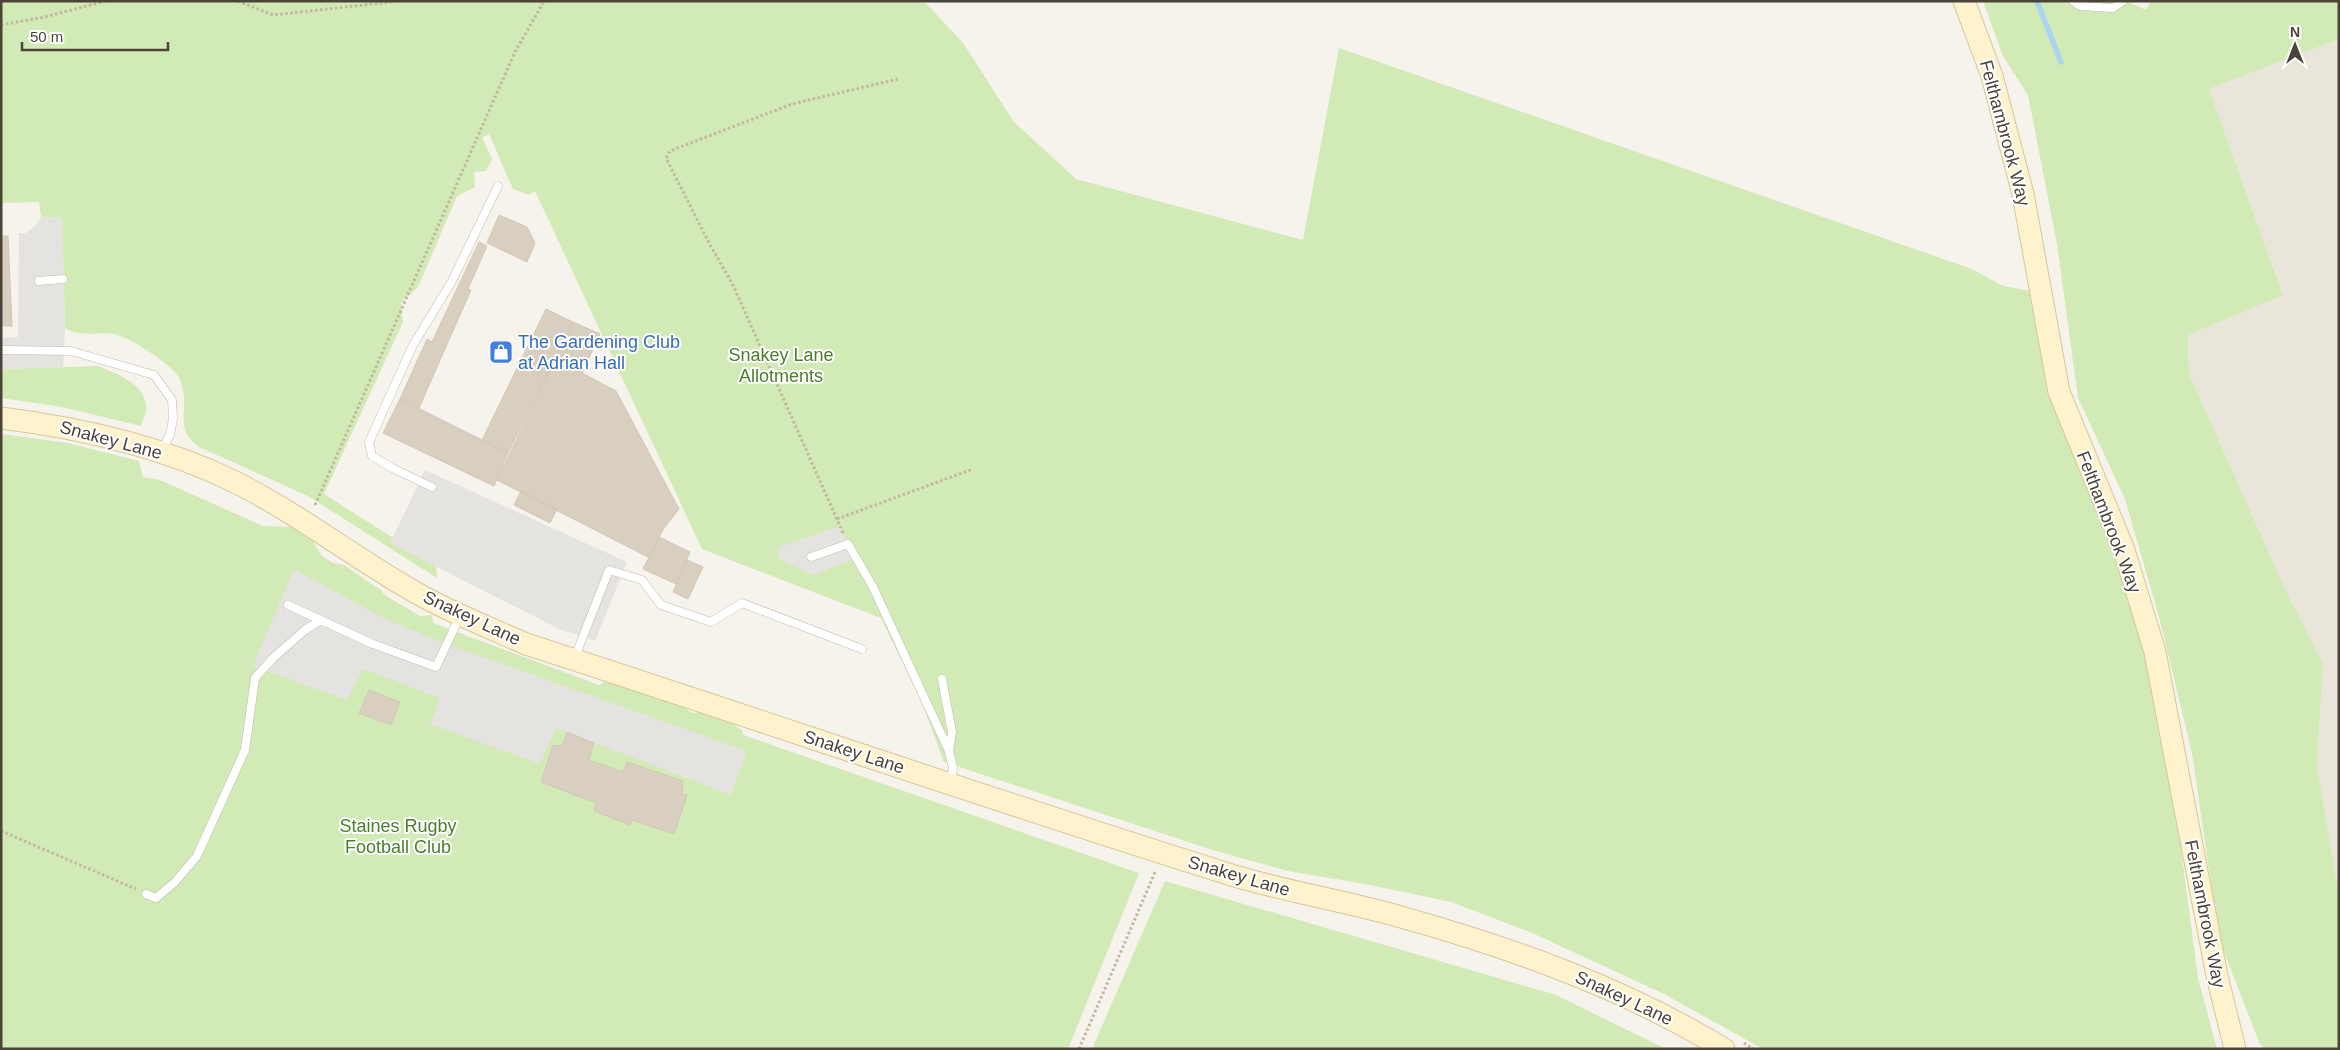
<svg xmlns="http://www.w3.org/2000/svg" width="2340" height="1050" viewBox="0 0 2340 1050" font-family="Arial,sans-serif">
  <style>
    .residential { fill: #eae5da }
    .green { fill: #d2eab5 }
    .parking { fill: #e5e3e0 }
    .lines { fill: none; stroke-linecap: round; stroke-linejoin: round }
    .stream { stroke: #a9d4f2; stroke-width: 5.5 }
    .building { fill: #d8cfc1; stroke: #d3c7b4 }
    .lane-casing { stroke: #c2bbae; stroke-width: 9 }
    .secondary-casing { stroke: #d6c79b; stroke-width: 23 }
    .path { stroke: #c4b79f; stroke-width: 3; stroke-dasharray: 2.5 2.5; stroke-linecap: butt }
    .lane { stroke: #fff; stroke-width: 8 }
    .secondary { stroke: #fff3cd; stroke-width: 21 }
    .labels { text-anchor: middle; stroke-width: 4; stroke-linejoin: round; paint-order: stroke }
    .street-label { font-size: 18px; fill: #4b4439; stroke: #fff }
    .shop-label { font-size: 18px; fill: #366cbe; stroke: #fff; text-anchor: start }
    .park-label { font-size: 18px; fill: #4a7f2a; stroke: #fff }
  </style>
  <rect width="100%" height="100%" fill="#f6f3ec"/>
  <path class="residential" d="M 2339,39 L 2339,895 L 2317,765 L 2323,664 L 2287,593 L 2189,374 L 2188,335 L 2283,294 L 2209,89 Z"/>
  <path class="green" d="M 1,1 L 924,1 L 963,43 L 1014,122 L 1076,179 L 1303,240 L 1339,48 L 1972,269 L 2003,286 L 2042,293 L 2059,392 L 2155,652 L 2198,978 L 2217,1049 L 1763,1049 L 1664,994 L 1530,932 L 1451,902 L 1365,884 L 1288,871 L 1219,852 L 944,762 L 922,703 L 881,618 L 702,549 L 535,191 L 529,195 L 513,189 L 489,134 L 482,138 L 492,159 L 486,171 L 474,172 L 475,187 L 457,196 L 418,287 L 401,303 L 403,322 L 324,494 L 436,565 L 437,578 L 308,496 L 199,447 C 170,426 194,404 178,376 C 169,363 130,337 114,334 C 97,331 80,338 65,328 L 62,218 L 41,217 L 39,202 L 1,203 Z
    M 1983,1 L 2126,1 L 2146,10 L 2151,1 L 2339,1 L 2339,39 L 2209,89 L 2283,295 L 2188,335 L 2189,374 L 2287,593 L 2323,664 L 2317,765 L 2339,895 L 2339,1049 L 2264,1049 L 2259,1042 L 2219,939 L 2192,753 L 2159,617 L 2125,499 L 2078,398 L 2057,244 L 2028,95 L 2003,56 Z
    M 98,366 C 117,374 149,385 146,411 C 145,416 142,421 141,426 L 62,407 L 1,398 L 1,369 Z
    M 1,434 L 68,443 L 139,461 L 143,477 L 160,480 L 263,526 L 293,527 L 312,540 L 322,556 L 333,563 L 344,565 L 382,591 L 383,594 L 420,616 L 432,615 L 433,623 L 599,685 L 606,681 L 622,684 L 631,690 L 654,693 L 671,704 L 679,704 L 692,713 C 711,710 728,720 743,731 L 743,735 L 1139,873 L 1068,1049 L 1,1049 Z
    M 1165,881 L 1556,995 L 1666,1049 L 1092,1049 Z"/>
  <path class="parking" d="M 41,217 L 62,218 L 65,328 L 63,367 L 1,369 L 1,338 L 18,337 L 19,233 L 26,233 L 36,225 Z
    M 425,470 L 627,562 L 595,641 L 559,629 L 390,543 Z
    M 840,526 L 856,558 L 814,575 L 780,560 L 777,548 Z
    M 294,569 L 385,619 L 446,644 L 747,751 L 731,795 L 556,728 L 540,764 L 430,724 L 440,698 L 363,669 L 347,700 L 253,666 Z"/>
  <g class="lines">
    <path class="stream" d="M 2037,1 L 2061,62"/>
  </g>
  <path class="building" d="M 499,215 L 527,227 L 535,243 L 527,262 L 487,243 Z
    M 1,236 L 8,236 L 12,326 L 1,326 Z
    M 479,242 L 487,246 L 468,289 L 471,290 L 419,408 L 400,399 L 427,339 L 432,342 Z
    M 546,309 L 573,322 L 508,453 L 482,440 Z
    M 573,322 L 600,334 L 582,373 L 616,391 L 679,509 L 664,528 L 648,557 L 497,480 Z
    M 400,399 L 508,453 L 494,486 L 383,433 Z
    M 521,491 L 557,509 L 550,523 L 514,505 Z
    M 659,537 L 690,552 L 676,584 L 643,569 Z
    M 687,560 L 703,567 L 688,599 L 673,592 Z
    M 369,690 L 400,702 L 391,725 L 359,713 Z
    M 567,732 L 594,743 L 589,760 L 623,772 L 627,762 L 683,781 L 682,794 L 687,795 L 674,834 L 632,820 L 630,825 L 594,811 L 596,803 L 541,782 L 553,745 L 562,746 Z"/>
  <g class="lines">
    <g class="lane-casing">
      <path id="lane" d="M 2073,1 L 2080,6 L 2113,8 L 2123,1
        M 39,281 L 63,279
        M 1,350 L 71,351 L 154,375 L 172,400 L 173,419 L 170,435 L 161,451
        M 432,487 L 392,468 L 372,456 L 369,442 L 413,345 L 452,281 L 498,186
        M 811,557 L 848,544 L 873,587 L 949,751 L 953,768 L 951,782
        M 288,605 L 373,644 L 436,667 L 459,618
        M 575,657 L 609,570 L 642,580 L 661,605 L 711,622 L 742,603 L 862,649
        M 942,679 L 952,732 L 949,751
        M 146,894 L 156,898 L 175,882 L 197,856 L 245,750 L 255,678 L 273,658 L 305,630 L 321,620"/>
    </g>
    <g class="secondary-casing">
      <path id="secondary" d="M 1964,1 L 1992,76 L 2023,194 L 2059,392 L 2124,550 L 2155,652 L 2217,976 L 2235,1049
        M 1,418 C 81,428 162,446 235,482 C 297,513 352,556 413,591 C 449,612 488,627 526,644 C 758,719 989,799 1222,872 C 1280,891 1342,900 1401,917 C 1512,948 1624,988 1724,1049"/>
    </g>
    <path class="path" d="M 238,1 L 273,15 L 400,1
      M 523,1 L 545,1
      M 1,25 L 44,17 L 106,1
      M 315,505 L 515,52 L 543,3
      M 837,519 L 973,469
      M 843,533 L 733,285 L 709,243 L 666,158 L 670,151 L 792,104 L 898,79
      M 1,831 L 136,889
      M 1744,1043 L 1753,1049
      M 1079,1049 L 1156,870"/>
    <use href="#lane" class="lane"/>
    <use href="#secondary" class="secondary"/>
  </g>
  <defs>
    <g id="shop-square" transform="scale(1.25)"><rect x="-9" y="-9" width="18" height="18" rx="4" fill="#3f7fe0" stroke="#fff"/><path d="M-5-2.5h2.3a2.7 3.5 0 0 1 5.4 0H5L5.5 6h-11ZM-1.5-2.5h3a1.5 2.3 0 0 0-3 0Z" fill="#fff"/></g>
  </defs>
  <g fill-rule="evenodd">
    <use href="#shop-square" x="501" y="352"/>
  </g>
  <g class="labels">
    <g class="street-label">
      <text transform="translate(2005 133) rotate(75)" y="6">Felthambrook Way</text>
      <text transform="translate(111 440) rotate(15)" y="6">Snakey Lane</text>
      <text transform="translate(2109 522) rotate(69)" y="6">Felthambrook Way</text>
      <text transform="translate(472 618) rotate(25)" y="6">Snakey Lane</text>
      <text transform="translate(854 752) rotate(18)" y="6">Snakey Lane</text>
      <text transform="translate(1239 876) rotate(16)" y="6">Snakey Lane</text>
      <text transform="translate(2205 914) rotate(79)" y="6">Felthambrook Way</text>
      <text transform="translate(1624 998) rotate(25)" y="6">Snakey Lane</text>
    </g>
    <g class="shop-label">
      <text x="518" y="348">The Gardening Club<tspan x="518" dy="21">at Adrian Hall</tspan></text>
    </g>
    <g class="park-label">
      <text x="781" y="361">Snakey Lane<tspan x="781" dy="21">Allotments</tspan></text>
      <text x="398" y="832">Staines Rugby<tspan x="398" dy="21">Football Club</tspan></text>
    </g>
  </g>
  <rect width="2340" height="1050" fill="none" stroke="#4b4439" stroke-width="5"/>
  <g transform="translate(2295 45)" stroke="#ffffff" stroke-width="4" paint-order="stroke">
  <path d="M0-4L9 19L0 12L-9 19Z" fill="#4b4439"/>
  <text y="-8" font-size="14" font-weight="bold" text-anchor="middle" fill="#4b4439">N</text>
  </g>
  <path d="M22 42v8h146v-8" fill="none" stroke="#4b4439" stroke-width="2.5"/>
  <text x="30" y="42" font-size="15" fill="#4b4439" stroke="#ffffff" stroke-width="4" paint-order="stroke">50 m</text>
</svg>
